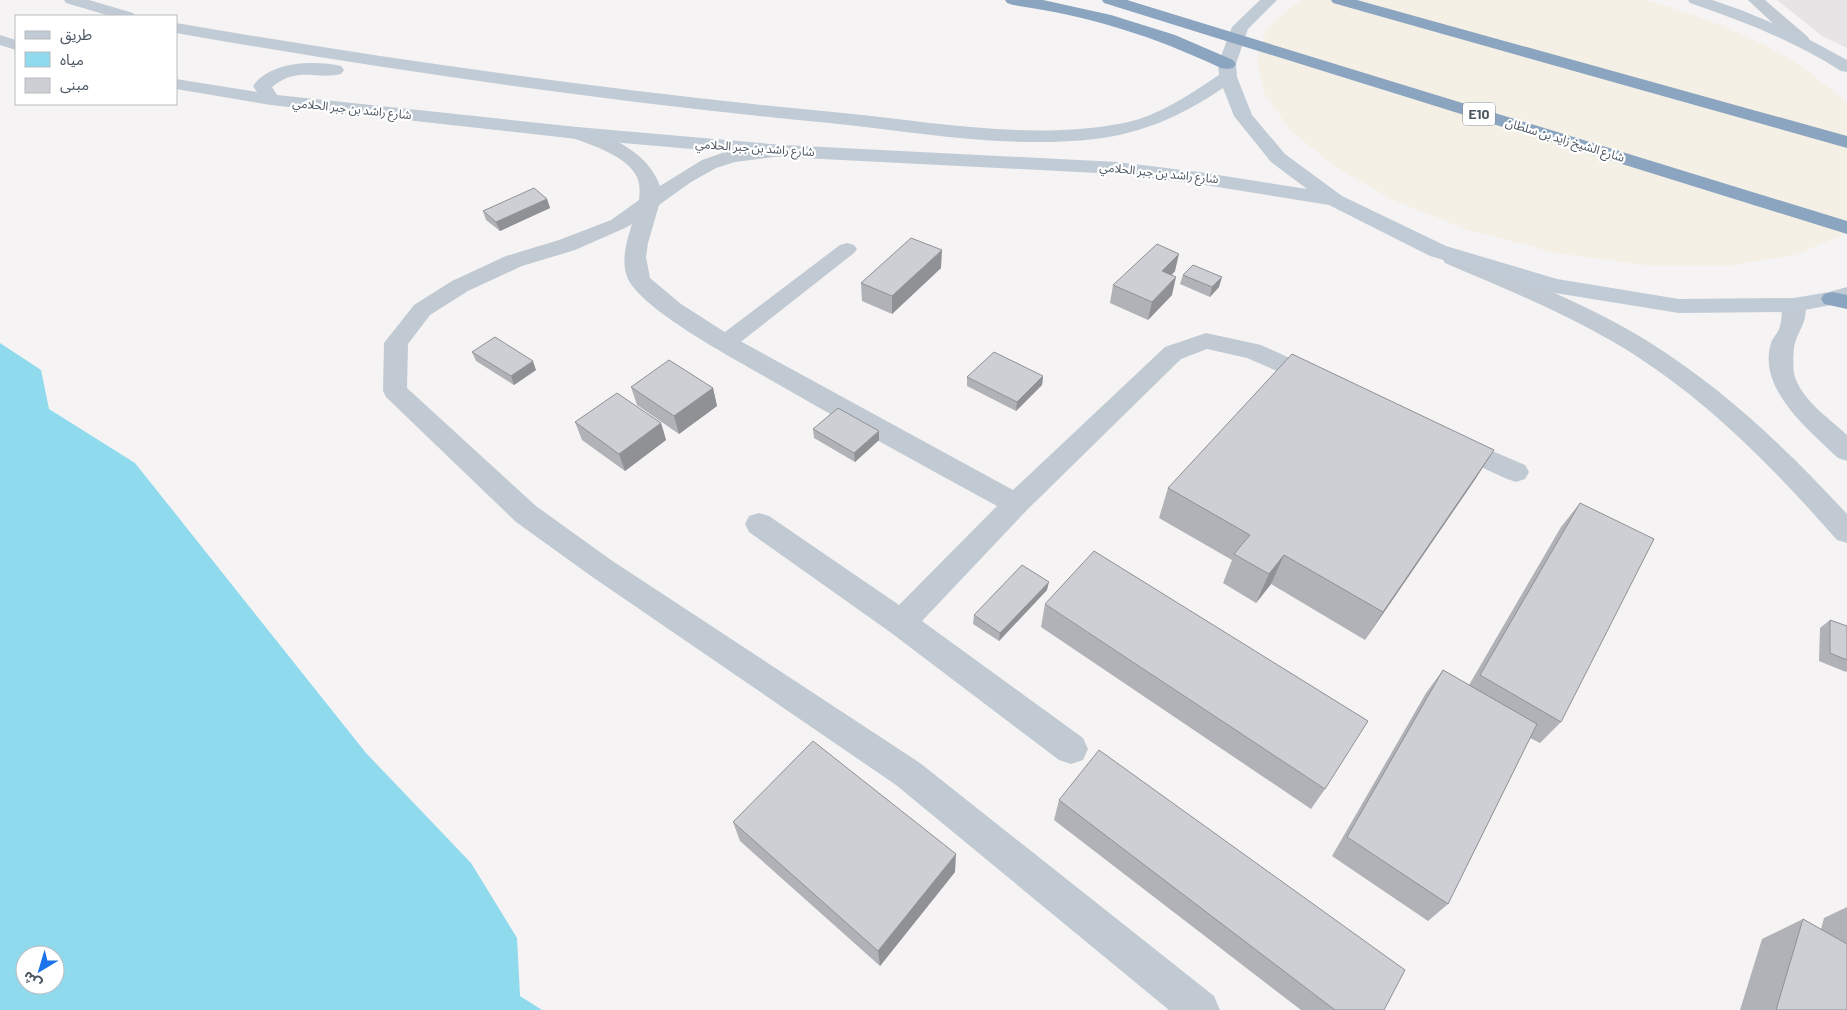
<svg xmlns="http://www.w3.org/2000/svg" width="1847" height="1010" viewBox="0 0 1847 1010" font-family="Barlow,'Noto Sans Arabic',sans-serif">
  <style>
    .education { fill: #e6e4e5 }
    .sand { fill: #f5f0e5 }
    .water { fill: #90daee; fill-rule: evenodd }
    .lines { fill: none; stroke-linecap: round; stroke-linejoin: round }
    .service { fill: #c1cad2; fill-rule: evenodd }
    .minor { fill: #c1cad2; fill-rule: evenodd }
    .secondary { fill: #c1cbd6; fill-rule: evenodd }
    .motorway { fill: #8ba5c1; fill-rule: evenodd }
    .wall { fill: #b0b2b7 }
    .shaded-wall { fill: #909195 }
    .building { fill: #cdcfd5; stroke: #909195 }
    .labels { text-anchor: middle; stroke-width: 4.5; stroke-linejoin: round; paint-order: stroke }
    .far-street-label { font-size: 12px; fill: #4a5661; stroke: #fff }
    .shield { fill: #fff; stroke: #808990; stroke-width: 1 }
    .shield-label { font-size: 14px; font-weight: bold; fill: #4a5661 }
  </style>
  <rect width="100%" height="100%" fill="#f5f3f3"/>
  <path class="education" d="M 1777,0 L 1847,0 L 1847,48 L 1822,36 Z"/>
  <path class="sand" d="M 1304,0 L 1647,0 C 1699,16 1753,35 1799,65 C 1814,75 1828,87 1842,98 L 1847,105 L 1847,233 L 1796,255 L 1726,266 L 1643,265 L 1556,253 L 1471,231 L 1395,201 L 1334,166 L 1289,129 L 1264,92 L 1257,59 L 1267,29 L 1292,6 Z"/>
  <path class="water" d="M 0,343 L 41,370 L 49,409 L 135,463 L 366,753 L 471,863 L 517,938 L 520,996 L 542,1010 L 0,1010 ZM 25,955 L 55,955 L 55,985 L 25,985 Z"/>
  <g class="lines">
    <path class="service" d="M 847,243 L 854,245 L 857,249 L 854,253 L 733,348 L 725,350 L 717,348 L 714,343 L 717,338 L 840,245 Z"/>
    <path class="minor" d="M 1748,0 L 1765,0 L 1808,37 L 1810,41 L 1808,45 L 1796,45 Z
      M 577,127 C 610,135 648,152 660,186 L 702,160 L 725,152 L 783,145 L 790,147 L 793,151 L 790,155 L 735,162 L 716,168 L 691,182 L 659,205 L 648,243 L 646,257 L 650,278 L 681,304 L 731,336 L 1013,490 L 1165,347 L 1206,333 L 1261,345 L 1325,374 L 1328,380 L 1325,386 L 1316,388 L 1247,358 L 1207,349 L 1181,359 L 1026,511 L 922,621 L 1083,738 L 1088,749 L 1083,760 L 1071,764 L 1059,760 L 890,632 L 749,532 L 745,524 L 749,516 L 759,513 L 769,516 L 899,605 L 997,506 C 918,463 840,420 762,375 C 731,357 643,310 628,279 C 620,261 627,241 632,224 L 625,228 L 575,250 L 522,266 L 468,291 L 430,315 L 408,344 L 407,388 L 536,506 L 611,560 L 920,763 L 1214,996 L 1220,1010 L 1169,1010 L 896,785 L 591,576 L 516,522 L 386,397 L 383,391 L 384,343 L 414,305 L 452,281 L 506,256 L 559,240 L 611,220 L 639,200 C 640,192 640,184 637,177 C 626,155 591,145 570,137 L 568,133 L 570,129 Z
      M 1453,251 C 1478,258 1503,271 1527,281 C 1569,299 1611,318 1649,342 C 1724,389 1787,449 1847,514 L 1847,543 L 1837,540 C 1770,464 1699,391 1610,340 C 1558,310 1501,287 1445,263 L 1442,258 L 1445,253 Z
      M 1794,298 L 1802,300 C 1812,315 1799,329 1795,343 C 1793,350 1793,367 1794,374 C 1801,400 1829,418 1847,435 L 1847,461 L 1838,458 C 1809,430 1757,389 1771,343 C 1773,337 1779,332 1780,326 C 1783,317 1780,308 1786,300 Z
      M 1455,435 L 1525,465 L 1529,472 L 1525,479 L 1516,482 L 1507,479 L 1446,451 L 1442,444 L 1446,437 Z"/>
    <path class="secondary" d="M 64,0 L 89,0 L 133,13 L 135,16 L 110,16 L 66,3 Z
      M 1260,0 L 1277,0 L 1248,29 L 1236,64 L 1237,77 L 1252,115 L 1285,154 L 1342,196 L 1446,246 L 1557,279 L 1679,299 L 1794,298 L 1829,292 L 1847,287 L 1847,302 L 1794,312 L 1679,313 L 1555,293 L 1430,256 L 1329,205 L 1199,184 L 1117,174 L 783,157 L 577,139 L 271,105 L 176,89 L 176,79 L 257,92 L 253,86 C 270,61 315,60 341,66 L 344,70 L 341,74 C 315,80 298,66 272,87 L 277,95 L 577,127 L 783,145 L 1117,162 L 1199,172 L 1307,189 L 1271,162 L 1234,116 L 1223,88 C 1183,115 1144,133 1095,139 C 1007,149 916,132 829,123 C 610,102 393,71 176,33 L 176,23 C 397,61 619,92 843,113 C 935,122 1032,141 1124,123 C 1159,116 1190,94 1219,75 L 1218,64 L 1232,27 Z
      M 1688,0 L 1712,0 L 1741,10 L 1799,34 L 1847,60 L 1847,72 L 1841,71 C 1794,41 1743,21 1690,3 Z
      M 0,35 L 16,40 L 16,50 L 0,45 Z"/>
    <path class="motorway" d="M 1005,0 L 1043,0 L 1111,15 L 1175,35 L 1233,60 L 1236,64 L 1233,68 L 1227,69 L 1221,68 C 1151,35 1089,16 1013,5 L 1007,3 Z
      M 1102,0 L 1127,0 L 1847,221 L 1847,234 L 1104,3 Z
      M 1331,0 L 1357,0 L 1847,136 L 1847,148 L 1333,3 Z
      M 1832,292 L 1847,295 L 1847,309 L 1824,304 L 1821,299 L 1824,294 Z"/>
  </g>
  <path class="wall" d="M 547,199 L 550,208 L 500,231 L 486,220 L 483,211 Z
    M 941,268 L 892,314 L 862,301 L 861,283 Z
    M 1175,271 L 1172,275 L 1172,295 L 1148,320 L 1110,303 L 1113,285 Z
    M 1183,275 L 1219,287 L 1210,297 L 1180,284 Z
    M 472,352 L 536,370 L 514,385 L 476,361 Z
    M 1043,376 L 1042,385 L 1016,411 L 967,386 L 967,377 Z
    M 631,387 L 713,388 L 717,406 L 679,434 L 637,405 Z
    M 575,422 L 661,423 L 666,440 L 625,471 L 582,440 Z
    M 813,429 L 879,440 L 855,462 L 814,438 Z
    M 1494,450 L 1474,481 L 1365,640 L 1271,584 L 1256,603 L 1223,583 L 1232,560 L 1159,518 L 1168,488 Z
    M 1580,503 L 1561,722 L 1540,743 L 1530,738 L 1448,904 L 1428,921 L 1332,856 L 1426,693 L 1443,670 L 1469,685 L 1561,527 Z
    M 1047,590 L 999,641 L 973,624 L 974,615 Z
    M 1045,604 L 1325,789 L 1311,809 L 1041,627 Z
    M 1830,620 L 1847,626 L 1847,671 L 1846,672 L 1819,661 L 1820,628 Z
    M 1059,800 L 1384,1010 L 1301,1010 L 1054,820 Z
    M 733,822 L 955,872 L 880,966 L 740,841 Z
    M 1847,907 L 1847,1010 L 1740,1010 L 1762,939 L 1803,919 L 1821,929 L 1824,918 Z"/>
  <path class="shaded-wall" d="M 547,199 L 550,208 L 500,231 L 496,222 Z
    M 942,250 L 941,268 L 892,314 L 892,296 Z
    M 1179,254 L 1175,271 L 1158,288 L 1162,271 Z
    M 1176,277 L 1172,295 L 1148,320 L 1152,302 Z
    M 1222,277 L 1219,287 L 1210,297 L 1212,287 Z
    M 533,361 L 536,370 L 514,385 L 511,376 Z
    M 1043,376 L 1042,385 L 1016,411 L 1017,402 Z
    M 713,388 L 717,406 L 679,434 L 674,416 Z
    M 661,423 L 666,440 L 625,471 L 619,454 Z
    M 879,431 L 879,440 L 855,462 L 854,453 Z
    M 1494,450 L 1474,481 L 1365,640 L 1383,612 Z
    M 1284,555 L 1271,584 L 1256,603 L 1269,574 Z
    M 1049,582 L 1047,590 L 999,641 L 1000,633 Z
    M 956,854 L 955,872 L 880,966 L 878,951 Z"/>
  <path class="building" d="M 534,188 L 547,199 L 496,222 L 483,211 Z
    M 911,238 L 942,250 L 892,296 L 861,283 Z
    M 1157,244 L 1179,254 L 1162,271 L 1176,277 L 1152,302 L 1113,285 Z
    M 1193,265 L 1222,277 L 1212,287 L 1183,275 Z
    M 495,337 L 533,361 L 511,376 L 472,352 Z
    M 994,352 L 1043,376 L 1017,402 L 967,377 Z
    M 1292,354 L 1494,450 L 1383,612 L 1284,555 L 1269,574 L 1234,554 L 1250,535 L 1168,488 Z
    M 669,360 L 713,388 L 674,416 L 631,387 Z
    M 617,393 L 661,423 L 619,454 L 575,422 Z
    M 838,408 L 879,431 L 854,453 L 813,429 Z
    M 1580,503 L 1654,539 L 1561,722 L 1480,675 Z
    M 1094,551 L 1368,721 L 1325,789 L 1045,604 Z
    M 1022,565 L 1049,582 L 1000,633 L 974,615 Z
    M 1830,620 L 1847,626 L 1847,660 L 1830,653 Z
    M 1443,670 L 1537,724 L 1448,904 L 1347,837 Z
    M 813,741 L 956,854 L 878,951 L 733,822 Z
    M 1099,750 L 1405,970 L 1384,1010 L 1335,1010 L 1059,800 Z
    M 1803,919 L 1847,944 L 1847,1010 L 1776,1010 Z"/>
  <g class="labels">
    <g class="far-street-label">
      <text transform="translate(352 109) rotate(6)" y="4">شارع راشد بن جبر الحلامي</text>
      <text transform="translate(1565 140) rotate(17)" y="4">شارع الشيخ زايد بن سلطان</text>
      <text transform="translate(755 148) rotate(4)" y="4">شارع راشد بن جبر الحلامي</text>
      <text transform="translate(1159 173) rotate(6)" y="4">شارع راشد بن جبر الحلامي</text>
    </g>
    <rect class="shield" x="1463" y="102.5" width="32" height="23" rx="4"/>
    <g class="shield-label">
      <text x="1479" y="119">E10</text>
    </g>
  </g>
  <rect x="15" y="15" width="162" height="90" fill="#ffffff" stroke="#b7bbc0"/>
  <rect x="25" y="31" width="25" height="8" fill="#c1cbd6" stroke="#b7bbc0"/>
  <text x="60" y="40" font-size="15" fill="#4a5661">طريق</text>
  <rect x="25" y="52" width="25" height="15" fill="#90daee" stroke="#b7bbc0"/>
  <text x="60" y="65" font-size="15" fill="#4a5661">مياه</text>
  <rect x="25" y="78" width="25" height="15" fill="#cdcfd5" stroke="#b7bbc0"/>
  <text x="60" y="90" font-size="15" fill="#4a5661">مبنى</text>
  <g transform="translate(40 970) rotate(218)"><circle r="24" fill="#ffffff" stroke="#b7bbc0"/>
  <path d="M0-4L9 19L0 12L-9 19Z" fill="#1a73e8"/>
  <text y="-8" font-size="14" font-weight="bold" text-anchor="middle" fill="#4a5661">ش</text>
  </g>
</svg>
